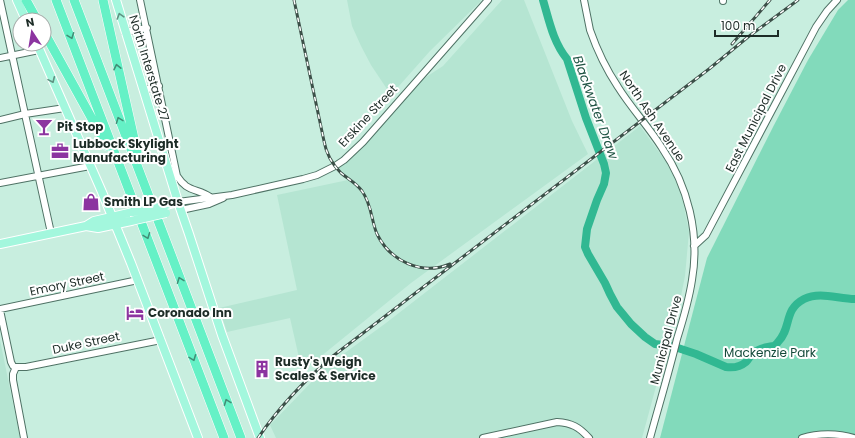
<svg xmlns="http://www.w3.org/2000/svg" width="855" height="438" viewBox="0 0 855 438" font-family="Poppins,sans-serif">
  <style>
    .built { fill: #b5e5d2 }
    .green { fill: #82dabb }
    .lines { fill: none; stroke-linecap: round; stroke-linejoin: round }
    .river { stroke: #31b892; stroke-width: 8 }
    .minor-casing { stroke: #4f7265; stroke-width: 8 }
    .major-casing { stroke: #fff; stroke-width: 10 }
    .highway-casing { stroke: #fff; stroke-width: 10 }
    .minor { stroke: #fff; stroke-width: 6 }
    .major { stroke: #a3f7dd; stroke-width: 8 }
    .highway { stroke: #65f1c6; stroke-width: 9 }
    .rail-casing { stroke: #3c4f48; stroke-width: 3 }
    .rail { stroke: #fff; stroke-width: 1.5; stroke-dasharray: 4.5; stroke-linecap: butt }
    .major-bridge-casing { stroke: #fff; stroke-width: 10; stroke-linecap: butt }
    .major-bridge { stroke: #a3f7dd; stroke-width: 8 }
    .oneway { stroke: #609282 }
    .oneway2 { stroke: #418e76 }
    .labels { text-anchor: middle; stroke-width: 4; stroke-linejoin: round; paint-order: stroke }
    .street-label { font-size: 12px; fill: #1d2c27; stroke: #fff }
    .poi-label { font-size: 12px; font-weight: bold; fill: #1d2c27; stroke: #fff; text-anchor: start }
    .park-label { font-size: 12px; fill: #144a3a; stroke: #fff }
    .water-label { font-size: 13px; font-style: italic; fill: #215545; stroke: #fff }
  </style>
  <rect width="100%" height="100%" fill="#c8eedf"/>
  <path class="built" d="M 347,0 L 480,0 L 481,1 L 430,51 L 391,95 L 371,65 L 361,46 L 352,26 Z
    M 502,0 L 524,0 L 572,121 L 588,154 L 411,283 L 309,366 L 300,362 L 290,318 L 227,332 L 219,308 L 297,290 L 277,195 L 348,180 L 336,168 L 354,155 L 368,141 L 420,81 L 443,66 Z
    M 640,126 L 667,163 L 681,192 L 689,232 L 685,276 L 678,311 L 664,357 L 642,438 L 276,438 L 270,425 L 327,366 L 386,323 Z
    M 0,340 L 20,438 L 0,438 Z"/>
  <path class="green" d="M 848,0 L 855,0 L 855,438 L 660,438 L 707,258 L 773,127 L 808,60 L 838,10 Z"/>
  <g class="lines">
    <path class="river" d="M 543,0 C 549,20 553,42 567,59 L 586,118 L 604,164 L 606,173 L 604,184 L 597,200 L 587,229 L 585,247 L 588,254 L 605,283 L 610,294 L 617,307 L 631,324 L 645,337 L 655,344 L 672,346 L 696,354 L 726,367 C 733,368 740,367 746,362 C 749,359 750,355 754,353 C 757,350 763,348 768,347 C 768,347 773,346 774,346 C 775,345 777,344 778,342 C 792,328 783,310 804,299 C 820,291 838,299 855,299"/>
    <g class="minor-casing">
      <path id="minor" d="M 0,0 L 51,233
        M 140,0 L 177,176 C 179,179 182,183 186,186 C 193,191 202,191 210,197
        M 584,0 C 586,10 588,20 590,30 C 597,50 606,69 618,87 C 631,108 649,127 662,148 C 688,186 700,234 692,280 C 689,300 683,320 677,339 C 669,372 659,405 650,438
        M 723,0 L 723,1
        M 125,32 L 147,28
        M 0,58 L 39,50
        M 144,90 L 159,86
        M 0,120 L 25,114 L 65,108
        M 0,183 L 90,166
        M 178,202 L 232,195 L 303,179 L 317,175 L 335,166 L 344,160 L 363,142 L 488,0
        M 181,210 L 209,204 L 223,198
        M 694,246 L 706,235 L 816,27 L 827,11 L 837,0
        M 0,309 L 138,280
        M 0,310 L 11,362 L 13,366 L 16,367
        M 16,367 L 26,367 L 161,340
        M 16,367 L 13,374 L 13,380 L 24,438
        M 483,438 L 557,422 C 572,423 579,427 589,438
        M 802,438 C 818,433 838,433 854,438"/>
    </g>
    <g class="major-casing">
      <path id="major" d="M 17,0 L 26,20
        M 116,0 L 178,202 L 189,234 L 222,335 L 260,438
        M 37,44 L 102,192 L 131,263 L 198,438
        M 163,206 L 178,202
        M 86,226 L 98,228 L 131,221
        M 0,244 L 86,226 L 94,221 L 133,212"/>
    </g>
    <g class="highway-casing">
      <path id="highway" d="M 26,0 L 37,20
        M 56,0 L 224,438
        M 74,0 L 241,438
        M 103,0 L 137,152
        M 44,32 L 107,146"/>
    </g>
    <use href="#minor" class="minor"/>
    <use href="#major" class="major"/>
    <use href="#highway" class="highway"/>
    <g class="rail-casing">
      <path id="rail" d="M 294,0 L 324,141 C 326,153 332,164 341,173 C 348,179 356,183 362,191 C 372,205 371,220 377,234 C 390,261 422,276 450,264
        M 732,44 L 770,0
        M 258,438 C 279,407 305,380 333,356 L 709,69 L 748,37 L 798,0"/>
    </g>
    <use href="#rail" class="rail"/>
    <g class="major-bridge-casing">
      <path id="major-bridge" d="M 133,212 L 163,206
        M 131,221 L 166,213"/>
    </g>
    <use href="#major-bridge" class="major-bridge"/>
  </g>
  <defs><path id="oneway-chevron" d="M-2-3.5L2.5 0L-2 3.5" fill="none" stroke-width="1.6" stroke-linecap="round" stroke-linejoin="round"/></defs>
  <g class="oneway">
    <use href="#oneway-chevron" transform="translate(120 16) rotate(-107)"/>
    <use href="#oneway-chevron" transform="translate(52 80) rotate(66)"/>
  </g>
  <g class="oneway2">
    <use href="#oneway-chevron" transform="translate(71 36) rotate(69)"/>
    <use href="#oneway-chevron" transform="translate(117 67) rotate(-102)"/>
    <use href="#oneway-chevron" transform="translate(119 120) rotate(-111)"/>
    <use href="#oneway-chevron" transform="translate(147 236) rotate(69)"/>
    <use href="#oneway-chevron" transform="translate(180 280) rotate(-111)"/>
    <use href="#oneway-chevron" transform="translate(193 358) rotate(69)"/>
    <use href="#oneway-chevron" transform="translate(227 402) rotate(-111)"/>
  </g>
  <defs>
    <g id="bar-bare" transform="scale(1.38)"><path d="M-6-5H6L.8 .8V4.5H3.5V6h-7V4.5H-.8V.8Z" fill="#8c34a0" stroke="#fff" stroke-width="2.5" paint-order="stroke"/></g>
    <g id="office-bare" transform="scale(1.38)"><path d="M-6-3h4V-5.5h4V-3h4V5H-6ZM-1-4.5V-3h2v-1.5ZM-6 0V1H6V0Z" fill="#8c34a0" stroke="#fff" stroke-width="2.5" paint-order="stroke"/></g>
    <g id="shop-bare" transform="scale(1.38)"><path d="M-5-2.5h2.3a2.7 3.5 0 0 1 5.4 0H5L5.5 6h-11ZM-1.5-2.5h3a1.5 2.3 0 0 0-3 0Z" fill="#8c34a0" stroke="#fff" stroke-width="2.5" paint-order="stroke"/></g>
    <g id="hotel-bare" transform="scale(1.38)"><path d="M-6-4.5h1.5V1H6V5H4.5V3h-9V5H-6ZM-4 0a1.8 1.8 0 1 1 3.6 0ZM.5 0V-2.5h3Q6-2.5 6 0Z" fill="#8c34a0" stroke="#fff" stroke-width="2.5" paint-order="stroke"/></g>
    <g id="building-bare" transform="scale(1.38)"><path d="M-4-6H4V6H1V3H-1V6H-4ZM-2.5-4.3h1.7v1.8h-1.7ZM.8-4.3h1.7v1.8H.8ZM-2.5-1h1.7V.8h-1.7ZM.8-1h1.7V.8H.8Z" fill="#8c34a0" stroke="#fff" stroke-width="2.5" paint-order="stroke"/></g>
  </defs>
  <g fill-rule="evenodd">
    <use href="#bar-bare" x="44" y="127"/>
    <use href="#office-bare" x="60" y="151"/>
    <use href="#shop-bare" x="91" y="202"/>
    <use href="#hotel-bare" x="135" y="313"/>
    <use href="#building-bare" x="262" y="369"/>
  </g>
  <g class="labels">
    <g class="street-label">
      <text transform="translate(149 68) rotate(73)" y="4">North Interstate 27</text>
      <text transform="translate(368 116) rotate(-47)" y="4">Erskine Street</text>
      <text transform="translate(652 116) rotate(56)" y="4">North Ash Avenue</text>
      <text transform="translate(756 118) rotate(-63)" y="4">East Municipal Drive</text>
      <text transform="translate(67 284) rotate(-12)" y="4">Emory Street</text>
      <text transform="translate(666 340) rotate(-75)" y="4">Municipal Drive</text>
      <text transform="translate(86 343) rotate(-12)" y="4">Duke Street</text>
    </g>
    <g class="poi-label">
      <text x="57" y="131">Pit Stop</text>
      <text x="73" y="148">Lubbock Skylight<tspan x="73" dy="14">Manufacturing</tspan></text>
      <text x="104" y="206">Smith LP Gas</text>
      <text x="148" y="317">Coronado Inn</text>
      <text x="275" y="366">Rusty's Weigh<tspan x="275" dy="14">Scales &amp; Service</tspan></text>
    </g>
    <g class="park-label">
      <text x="770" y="357">Mackenzie Park</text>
    </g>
    <g class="water-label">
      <text transform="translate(596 107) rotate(70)" y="5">Blackwater Draw</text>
    </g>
  </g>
  <g transform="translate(32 32) rotate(348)"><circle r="19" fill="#ffffff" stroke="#a5aba9"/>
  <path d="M0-3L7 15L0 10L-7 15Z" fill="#8c34a0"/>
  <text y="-6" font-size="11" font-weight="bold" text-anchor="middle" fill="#1d2c27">N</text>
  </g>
  <path d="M715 30v6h63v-6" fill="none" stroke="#1d2c27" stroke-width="2"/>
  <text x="721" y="30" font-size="12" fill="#1d2c27" stroke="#ffffff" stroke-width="3" paint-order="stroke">100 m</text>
</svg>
